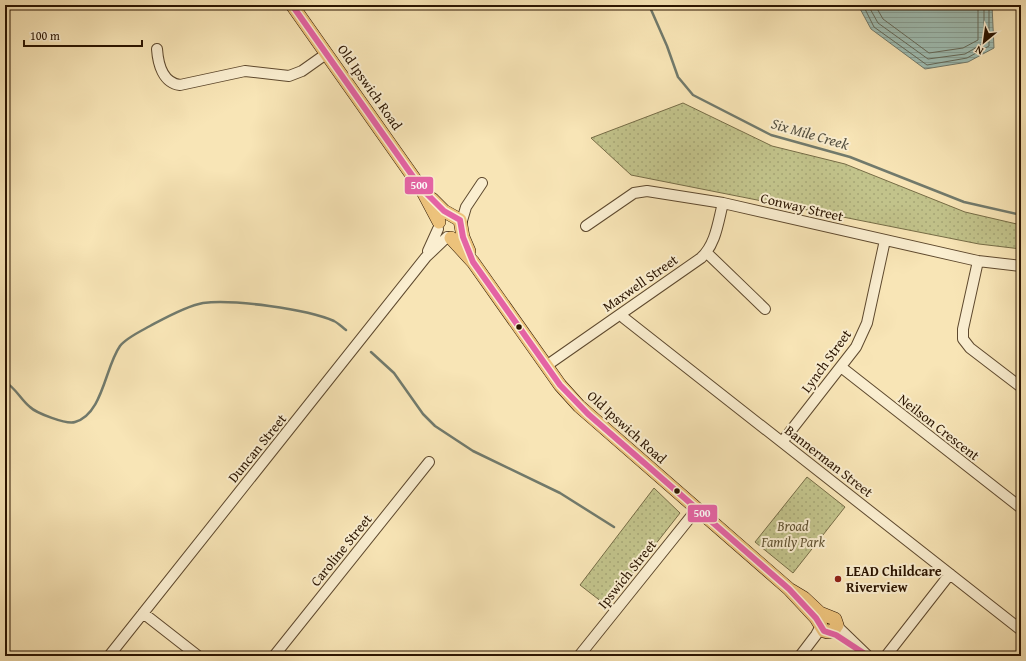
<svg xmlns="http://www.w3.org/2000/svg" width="1026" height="661" viewBox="0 0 1026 661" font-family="'Gentium Book Plus',serif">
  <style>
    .park { fill: url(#park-dots); stroke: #766c46 }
    .water { fill: url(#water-rules); stroke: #717a6c }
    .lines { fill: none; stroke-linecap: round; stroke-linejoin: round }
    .shore { stroke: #656a5a; stroke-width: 1 }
    .stream { stroke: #717a6c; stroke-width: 2.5 }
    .minor-casing { stroke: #5e492e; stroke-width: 12 }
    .major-casing { stroke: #2b1501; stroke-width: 14 }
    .minor { stroke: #faeed0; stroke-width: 10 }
    .major { stroke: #ecc27b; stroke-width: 13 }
    .bus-1-casing { stroke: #faeed0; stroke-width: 9 }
    .bus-1 { stroke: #e463a4; stroke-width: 6 }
    .bus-dot { fill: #2b1501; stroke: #faeed0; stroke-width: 1.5 }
    .poi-dot { fill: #8f2418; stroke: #faeed0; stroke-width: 1.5 }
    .labels { text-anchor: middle; stroke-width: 4; stroke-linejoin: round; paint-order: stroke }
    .street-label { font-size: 14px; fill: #2b1501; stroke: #faeed0 }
    .park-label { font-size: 14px; font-style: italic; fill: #605231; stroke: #faeed0 }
    .poi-label { font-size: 14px; font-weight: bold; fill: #2b1501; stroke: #faeed0; text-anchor: start }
    .water-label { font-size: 15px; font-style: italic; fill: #545040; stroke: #faeed0 }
    .line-badge { stroke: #faeed0; stroke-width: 1.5 }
    .badge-label { font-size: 11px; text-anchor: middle; font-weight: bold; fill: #fff }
  </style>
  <defs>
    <pattern id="park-dots" width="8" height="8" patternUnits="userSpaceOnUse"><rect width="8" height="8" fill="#c2c38b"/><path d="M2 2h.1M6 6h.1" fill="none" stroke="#a7a776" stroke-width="1.8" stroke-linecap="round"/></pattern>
    <pattern id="water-rules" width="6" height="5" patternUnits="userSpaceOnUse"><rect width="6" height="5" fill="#9fbeb4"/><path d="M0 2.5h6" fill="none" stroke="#89a299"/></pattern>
  </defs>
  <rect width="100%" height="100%" fill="#f8e5b6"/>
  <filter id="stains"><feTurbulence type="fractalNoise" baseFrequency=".005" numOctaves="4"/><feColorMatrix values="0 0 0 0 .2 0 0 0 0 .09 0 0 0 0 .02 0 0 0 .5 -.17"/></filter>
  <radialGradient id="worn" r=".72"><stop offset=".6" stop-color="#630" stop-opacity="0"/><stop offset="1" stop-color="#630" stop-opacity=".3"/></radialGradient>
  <path class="park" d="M 683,103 L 772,146 L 845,164 L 965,212 L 1021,225 L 1021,249 L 979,244 L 631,175 L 591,138 Z
    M 807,477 L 845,507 L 793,573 L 755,542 Z
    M 654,488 L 680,513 L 607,606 L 580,585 Z"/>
  <path class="water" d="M 858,5 L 992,5 L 994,48 L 968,62 L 925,69 L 871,29 Z"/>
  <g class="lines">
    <path class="shore" d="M 863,5 L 874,27 L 927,65 L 967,58 L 989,46 L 989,5
      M 868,5 L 878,23 L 928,59 L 965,54 L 984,43 L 984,5
      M 875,5 L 883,19 L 929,53 L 963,48 L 978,40 L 978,5"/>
    <path class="stream" d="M 649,5 L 667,46 L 678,77 L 693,95 L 771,135 L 850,157 L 964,202 L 1021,215
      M 371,352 L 394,373 L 423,414 L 435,426 L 473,451 L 560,493 L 614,527
      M 5,382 C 15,387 21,400 30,407 C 36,413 67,425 75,422 C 103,414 105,367 120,346 C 126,338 141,331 150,326 C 165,318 186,306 203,303 C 232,299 307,309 334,321 C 338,323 342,327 346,330"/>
    <g class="minor-casing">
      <path id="minor" d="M 157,49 C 158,64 163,83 180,85 L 245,71 L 289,76 L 302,71 L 326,54
        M 461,224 L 466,207 L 482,183
        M 586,226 L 634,193 L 647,191 L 723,203 L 978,261 L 1021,266
        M 428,251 L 438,229
        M 707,253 L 765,309
        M 978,261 L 963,329 L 963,339 L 970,348 L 1021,387
        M 621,314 L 624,318 L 1021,630
        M 546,366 L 701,258 C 716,244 718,222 723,203
        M 841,367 L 1021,508
        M 782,442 L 856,347 L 867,323 L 885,240
        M 143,613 L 198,656
        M 837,624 L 840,629 L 868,656
        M 109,656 L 426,257 L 447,237
        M 274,656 L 429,462
        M 579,656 L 697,509
        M 800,656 L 816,635 L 821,626
        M 886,656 L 950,574"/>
    </g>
    <g class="major-casing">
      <path id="major" d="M 292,5 L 421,188 L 439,222
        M 432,199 L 444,211 L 460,220 L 463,237 L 469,251
        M 451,238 L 473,262 L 560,385 L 579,406 L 789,589 L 804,598 L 820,613 L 835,619 L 837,625 C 834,631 830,633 824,631 L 816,618 L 789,589"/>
    </g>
    <use href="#minor" class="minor"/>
    <use href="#major" class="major"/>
    <g class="bus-1-casing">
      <path id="bus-1" d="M 292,5 L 421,188 L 444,211 L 460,220 L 463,237 L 473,262 L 560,385 L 588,414 L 789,589 L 816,618 L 824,631 L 836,635 L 868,656"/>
    </g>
    <use href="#bus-1" class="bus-1"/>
  </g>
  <g class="bus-dot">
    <circle cx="519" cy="327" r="3.5"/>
    <circle cx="677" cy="491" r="3.5"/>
  </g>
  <circle class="poi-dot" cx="838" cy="579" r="4"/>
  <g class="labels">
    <g class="street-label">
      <text transform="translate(370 87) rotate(55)" y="5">Old Ipswich Road</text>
      <text transform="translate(802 207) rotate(13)" y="5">Conway Street</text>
      <text transform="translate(640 283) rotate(-35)" y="5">Maxwell Street</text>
      <text transform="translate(826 361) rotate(-54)" y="5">Lynch Street</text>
      <text transform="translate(627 427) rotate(42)" y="5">Old Ipswich Road</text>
      <text transform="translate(939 427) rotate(38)" y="5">Neilson Crescent</text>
      <text transform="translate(257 448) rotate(-51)" y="5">Duncan Street</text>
      <text transform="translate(829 461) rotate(38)" y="5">Bannerman Street</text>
      <text transform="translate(341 550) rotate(-51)" y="5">Caroline Street</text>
      <text transform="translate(627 574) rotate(-51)" y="5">Ipswich Street</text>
    </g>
    <g class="park-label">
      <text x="793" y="531">Broad<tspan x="793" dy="16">Family Park</tspan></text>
    </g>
    <g class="poi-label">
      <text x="846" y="576">LEAD Childcare<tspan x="846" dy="16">Riverview</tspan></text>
    </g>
    <g class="water-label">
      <text transform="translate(810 134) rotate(16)" y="5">Six Mile Creek</text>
    </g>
  </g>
  <g class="line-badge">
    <rect x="404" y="176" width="30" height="19" rx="4" fill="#e463a4"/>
    <rect x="687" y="504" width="31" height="19" rx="4" fill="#e463a4"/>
  </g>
  <g class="badge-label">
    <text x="419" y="189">500</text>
    <text x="702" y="517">500</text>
  </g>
  <rect width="1026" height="661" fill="none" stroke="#f8e5b6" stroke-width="20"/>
  <rect x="6" y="6" width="1014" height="649" fill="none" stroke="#2b1501" stroke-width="2"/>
  <rect x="10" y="10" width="1006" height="641" fill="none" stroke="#2b1501"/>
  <g transform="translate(984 42) rotate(209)" stroke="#faeed0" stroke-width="3" paint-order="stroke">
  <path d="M0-3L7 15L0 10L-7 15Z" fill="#2b1501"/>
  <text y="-6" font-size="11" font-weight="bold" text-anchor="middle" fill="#2b1501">N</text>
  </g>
  <path d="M24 40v6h118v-6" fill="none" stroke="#2b1501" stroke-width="2"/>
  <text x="30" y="40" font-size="12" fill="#2b1501" stroke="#faeed0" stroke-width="3" paint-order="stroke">100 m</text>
  <rect width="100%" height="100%" filter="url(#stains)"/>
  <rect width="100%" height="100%" fill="url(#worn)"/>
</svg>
